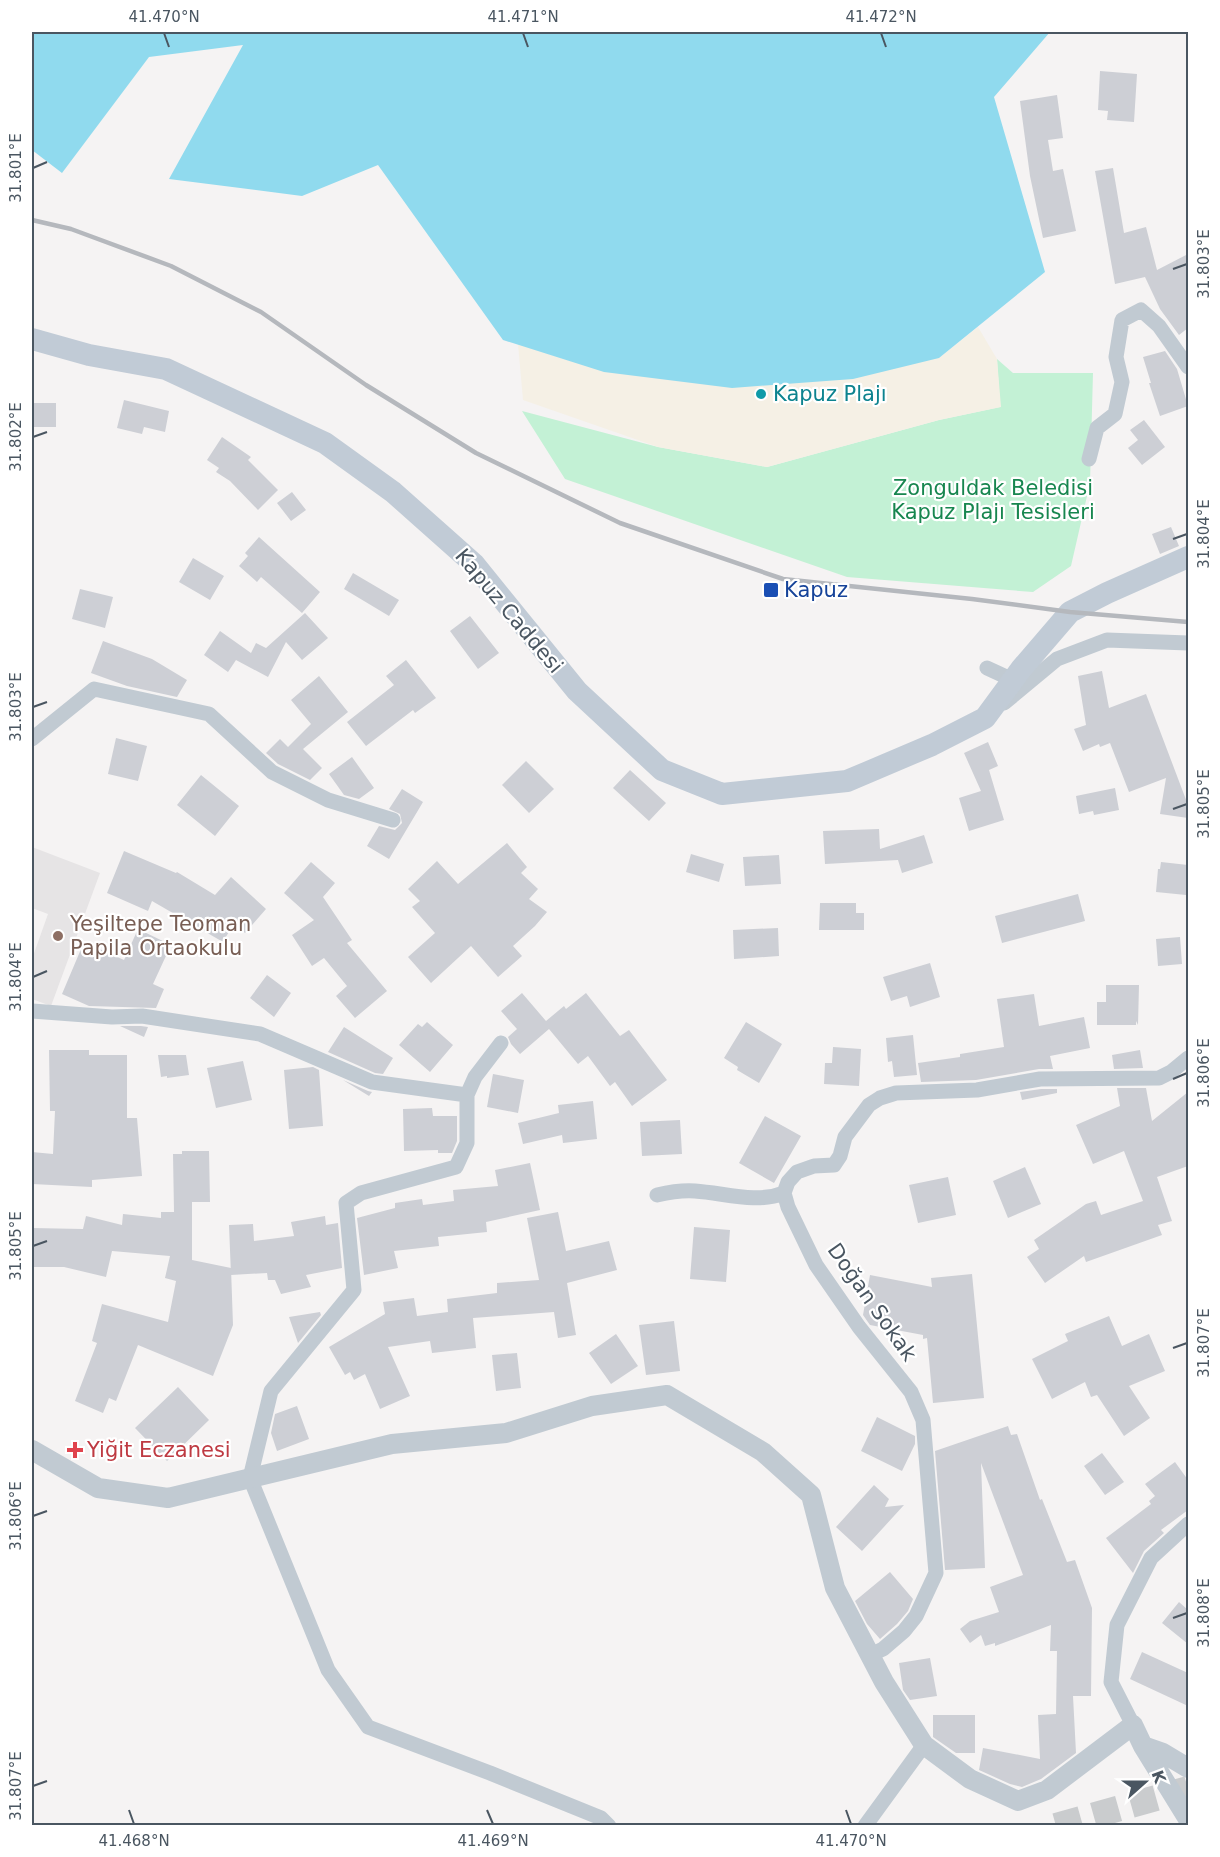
<svg xmlns="http://www.w3.org/2000/svg" width="1220" height="1857" viewBox="0 0 1220 1857" font-family="'DejaVu Sans',sans-serif">
  <style>
    .education { fill: #e6e4e5 }
    .green { fill: #c3f1d5 }
    .sand { fill: #f5f0e5 }
    .water { fill: #90daee }
    .building { fill: #cdcfd5 }
    .lines { fill: none; stroke-linecap: round; stroke-linejoin: round }
    .trunk-tunnel { stroke: #caccce; stroke-width: 26; stroke-dasharray: 26 13; stroke-linecap: butt }
    .minor { stroke: #c1cad2; stroke-width: 15 }
    .tertiary { stroke: #c1cad2; stroke-width: 20 }
    .secondary { stroke: #c1cbd6; stroke-width: 22 }
    .rail { stroke: #b5b8bd; stroke-width: 4.5 }
    .ticks { fill: none; stroke: #4a5661; stroke-width: 2 }
    .culture-dot { fill: #0f9aa8; stroke: #fff; stroke-width: 2 }
    .transit-dot { fill: #1a4fb4; stroke: #fff; stroke-width: 2 }
    .education-dot { fill: #8d6e63; stroke: #fff; stroke-width: 2 }
    .health-dot { fill: #e0444e; stroke: #fff; stroke-width: 2 }
    .labels { text-anchor: middle; stroke-width: 4.5; stroke-linejoin: round; paint-order: stroke }
    .culture-label { font-size: 21px; fill: #0d838f; stroke: #fff; text-anchor: start }
    .park-label { font-size: 21px; fill: #17864f; stroke: #fff }
    .transit-label { font-size: 21px; fill: #164399; stroke: #fff; text-anchor: start }
    .street-label { font-size: 21px; fill: #4a5661; stroke: #fff }
    .education-label { font-size: 21px; fill: #785e54; stroke: #fff; text-anchor: start }
    .health-label { font-size: 21px; fill: #be3a42; stroke: #fff; text-anchor: start }
    .neatline { fill: none; stroke: #4a5661; stroke-width: 2 }
    .ticks-label { font-size: 15px; text-anchor: middle; fill: #4a5661 }
  </style>
  <rect width="100%" height="100%" fill="#f5f3f3"/>
  <path class="education" d="M 32,847 L 100,873 L 51,1006 L 32,999 L 32,959 L 48,914 L 32,908 Z"/>
  <path class="green" d="M 997,359 L 1013,373 L 1093,373 L 1090,483 L 1071,566 L 1033,592 L 847,577 L 565,479 L 522,411 L 658,447 L 767,467 L 939,420 L 1000,407 Z"/>
  <path class="sand" d="M 978,327 L 997,359 L 1001,407 L 939,420 L 767,467 L 658,447 L 523,400 L 518,344 L 570,361 L 939,358 Z"/>
  <path class="water" d="M 32,32 L 1050,32 L 994,97 L 1045,272 L 939,358 L 853,379 L 732,388 L 604,372 L 503,340 L 378,165 L 302,196 L 169,179 L 243,45 L 149,57 L 62,173 L 32,150 Z"/>
  <path class="building" d="M 1100,71 L 1137,74 L 1134,122 L 1107,120 L 1108,111 L 1098,110 Z
    M 1057,95 L 1063,138 L 1048,140 L 1053,171 L 1063,169 L 1076,231 L 1043,238 L 1030,176 L 1020,101 Z
    M 1113,168 L 1124,233 L 1146,227 L 1157,270 L 1188,254 L 1188,328 L 1179,335 L 1160,309 L 1145,277 L 1115,284 L 1095,171 Z
    M 1165,351 L 1177,369 L 1188,406 L 1160,416 L 1149,383 L 1151,383 L 1143,357 Z
    M 124,400 L 169,411 L 165,432 L 144,427 L 142,434 L 117,428 Z
    M 32,403 L 56,403 L 56,427 L 32,427 Z
    M 1144,420 L 1165,447 L 1142,465 L 1128,448 L 1138,440 L 1130,430 Z
    M 222,437 L 251,457 L 248,460 L 278,490 L 258,510 L 230,481 L 216,472 L 219,468 L 207,460 Z
    M 292,492 L 306,510 L 291,521 L 277,503 Z
    M 1171,527 L 1179,546 L 1160,554 L 1152,534 Z
    M 259,537 L 320,592 L 302,613 L 261,577 L 257,582 L 239,566 L 248,556 L 245,553 Z
    M 193,558 L 224,576 L 210,600 L 179,582 Z
    M 353,573 L 399,600 L 389,616 L 344,589 Z
    M 80,589 L 113,597 L 105,628 L 72,619 Z
    M 305,613 L 328,638 L 302,660 L 286,642 L 268,677 L 236,660 L 228,672 L 204,655 L 220,631 L 251,653 L 256,643 L 266,648 Z
    M 470,616 L 499,653 L 478,669 L 450,631 Z
    M 103,641 L 152,659 L 187,680 L 177,697 L 127,686 L 91,673 Z
    M 406,660 L 436,698 L 415,713 L 413,710 L 366,746 L 347,722 L 394,685 L 386,676 Z
    M 1102,671 L 1109,708 L 1146,694 L 1188,805 L 1188,818 L 1160,814 L 1166,778 L 1129,792 L 1110,743 L 1100,747 L 1099,744 L 1083,751 L 1074,729 L 1086,725 L 1078,676 Z
    M 319,676 L 348,712 L 303,749 L 322,768 L 310,780 L 278,764 L 266,753 L 280,739 L 288,747 L 311,724 L 291,700 Z
    M 116,738 L 147,746 L 138,781 L 108,774 Z
    M 988,742 L 998,766 L 989,770 L 1004,820 L 969,831 L 959,798 L 981,791 L 964,753 Z
    M 352,757 L 374,788 L 359,799 L 344,795 L 329,774 Z
    M 526,761 L 554,789 L 529,813 L 502,785 Z
    M 630,770 L 666,803 L 649,821 L 613,788 Z
    M 201,775 L 239,806 L 215,836 L 177,805 Z
    M 1115,788 L 1119,810 L 1094,815 L 1093,811 L 1079,814 L 1076,796 Z
    M 402,789 L 423,802 L 389,859 L 367,846 L 379,826 L 395,830 L 402,823 L 400,814 L 389,809 Z
    M 879,829 L 880,849 L 924,835 L 933,863 L 902,873 L 898,860 L 825,864 L 823,831 Z
    M 507,843 L 527,867 L 521,873 L 538,889 L 529,899 L 547,912 L 535,926 L 513,946 L 522,956 L 498,977 L 471,946 L 431,983 L 408,957 L 435,933 L 412,907 L 420,901 L 408,889 L 437,861 L 458,884 Z
    M 124,851 L 176,873 L 177,872 L 215,895 L 231,877 L 266,909 L 245,933 L 234,923 L 223,942 L 152,901 L 148,911 L 107,893 Z
    M 691,854 L 724,864 L 719,882 L 686,872 Z
    M 779,855 L 781,884 L 745,886 L 743,857 Z
    M 311,862 L 335,883 L 323,897 L 352,940 L 347,943 L 387,991 L 355,1018 L 336,996 L 347,986 L 324,958 L 312,966 L 292,935 L 314,920 L 284,893 Z
    M 1161,862 L 1188,865 L 1186,895 L 1156,892 L 1158,869 L 1160,869 Z
    M 1078,894 L 1085,921 L 1002,943 L 995,916 Z
    M 820,903 L 856,903 L 856,913 L 864,913 L 864,930 L 819,930 Z
    M 778,928 L 779,956 L 734,959 L 733,930 Z
    M 138,929 L 171,945 L 153,984 L 164,989 L 156,1008 L 89,1006 L 62,994 L 84,942 L 124,960 Z
    M 1180,937 L 1182,964 L 1158,966 L 1156,939 Z
    M 930,963 L 940,997 L 910,1007 L 907,996 L 891,1001 L 883,977 Z
    M 267,975 L 291,993 L 274,1017 L 250,998 Z
    M 1106,985 L 1139,985 L 1138,1025 L 1136,1021 L 1136,1025 L 1097,1025 L 1097,1002 L 1106,1002 Z
    M 522,993 L 546,1021 L 564,1006 L 566,1009 L 586,993 L 620,1036 L 629,1030 L 667,1080 L 632,1106 L 615,1082 L 610,1086 L 588,1056 L 578,1064 L 549,1029 L 520,1054 L 511,1044 L 508,1037 L 517,1029 L 501,1011 Z
    M 1034,994 L 1039,1026 L 1084,1017 L 1090,1048 L 1050,1056 L 1053,1069 L 1039,1069 L 976,1080 L 921,1082 L 918,1063 L 960,1057 L 960,1054 L 1004,1047 L 997,999 Z
    M 427,1022 L 453,1045 L 430,1072 L 399,1045 L 418,1024 L 422,1027 Z
    M 746,1022 L 782,1044 L 759,1083 L 737,1070 L 738,1067 L 724,1058 Z
    M 120,1026 L 141,1026 L 148,1027 L 144,1037 Z
    M 344,1027 L 393,1058 L 383,1074 L 375,1073 L 328,1052 Z
    M 913,1035 L 917,1075 L 894,1077 L 892,1061 L 888,1062 L 886,1038 Z
    M 833,1047 L 861,1049 L 859,1086 L 824,1084 L 825,1063 L 832,1063 Z
    M 49,1050 L 89,1050 L 89,1055 L 127,1055 L 127,1118 L 137,1118 L 142,1176 L 92,1180 L 92,1187 L 32,1184 L 32,1152 L 53,1154 L 55,1111 L 50,1111 Z
    M 1140,1050 L 1143,1068 L 1114,1069 L 1112,1055 Z
    M 158,1055 L 186,1055 L 189,1075 L 167,1078 L 167,1076 L 161,1077 Z
    M 243,1061 L 252,1100 L 216,1108 L 207,1068 Z
    M 313,1067 L 319,1070 L 323,1126 L 289,1129 L 284,1070 Z
    M 493,1074 L 524,1080 L 518,1113 L 487,1107 Z
    M 343,1080 L 368,1091 L 372,1092 L 369,1096 Z
    M 1117,1088 L 1146,1088 L 1152,1121 L 1188,1092 L 1188,1166 L 1157,1177 L 1172,1221 L 1158,1225 L 1162,1235 L 1086,1262 L 1084,1256 L 1045,1283 L 1027,1257 L 1039,1249 L 1034,1240 L 1086,1204 L 1096,1201 L 1101,1215 L 1143,1201 L 1124,1151 L 1093,1164 L 1076,1125 L 1120,1106 Z
    M 1041,1089 L 1057,1089 L 1057,1093 L 1022,1100 L 1020,1092 Z
    M 593,1101 L 597,1139 L 563,1143 L 562,1135 L 523,1144 L 518,1123 L 559,1113 L 558,1105 Z
    M 432,1108 L 433,1116 L 457,1116 L 457,1141 L 452,1153 L 438,1153 L 438,1150 L 404,1151 L 403,1109 Z
    M 765,1116 L 801,1136 L 774,1183 L 739,1163 Z
    M 680,1120 L 682,1154 L 642,1156 L 640,1122 Z
    M 182,1151 L 209,1151 L 210,1202 L 192,1202 L 192,1260 L 231,1268 L 233,1325 L 213,1376 L 138,1345 L 116,1401 L 109,1398 L 103,1413 L 75,1401 L 97,1343 L 92,1341 L 102,1304 L 168,1322 L 176,1281 L 165,1278 L 170,1256 L 112,1251 L 106,1277 L 64,1267 L 32,1267 L 32,1228 L 83,1229 L 86,1216 L 122,1225 L 123,1214 L 161,1218 L 161,1212 L 174,1212 L 173,1154 L 182,1154 Z
    M 530,1163 L 540,1210 L 486,1222 L 487,1232 L 438,1237 L 439,1246 L 394,1251 L 398,1268 L 364,1275 L 357,1218 L 395,1208 L 395,1203 L 422,1199 L 423,1205 L 454,1201 L 453,1190 L 498,1186 L 495,1170 Z
    M 1025,1167 L 1041,1204 L 1008,1218 L 993,1181 Z
    M 948,1177 L 956,1215 L 918,1223 L 909,1185 Z
    M 558,1212 L 566,1251 L 609,1241 L 617,1270 L 567,1283 L 576,1335 L 558,1338 L 554,1312 L 473,1318 L 476,1348 L 432,1353 L 430,1341 L 388,1347 L 410,1396 L 380,1409 L 365,1374 L 354,1380 L 350,1372 L 345,1375 L 329,1347 L 385,1314 L 383,1302 L 414,1298 L 417,1316 L 448,1312 L 447,1299 L 497,1293 L 497,1283 L 539,1280 L 527,1218 Z
    M 325,1216 L 326,1225 L 338,1223 L 342,1268 L 306,1275 L 311,1287 L 281,1294 L 275,1280 L 268,1280 L 267,1273 L 231,1275 L 229,1225 L 253,1224 L 254,1241 L 294,1236 L 291,1222 Z
    M 694,1227 L 730,1230 L 726,1282 L 690,1279 Z
    M 972,1274 L 984,1398 L 933,1403 L 927,1338 L 923,1339 L 923,1335 L 870,1325 L 863,1315 L 870,1275 L 932,1287 L 931,1278 Z
    M 320,1312 L 321,1315 L 298,1343 L 289,1317 Z
    M 1109,1316 L 1122,1346 L 1149,1334 L 1165,1371 L 1129,1386 L 1150,1418 L 1124,1436 L 1097,1395 L 1091,1397 L 1085,1382 L 1052,1399 L 1032,1359 L 1068,1341 L 1065,1334 Z
    M 674,1321 L 680,1371 L 646,1375 L 639,1325 Z
    M 616,1334 L 638,1366 L 611,1384 L 589,1353 Z
    M 517,1353 L 521,1388 L 496,1391 L 492,1355 Z
    M 178,1387 L 209,1420 L 167,1461 L 135,1428 Z
    M 297,1406 L 309,1439 L 277,1451 L 271,1433 L 275,1414 Z
    M 877,1417 L 915,1436 L 915,1444 L 902,1471 L 861,1451 Z
    M 1008,1426 L 1011,1435 L 1017,1434 L 1040,1500 L 1042,1499 L 1067,1562 L 1075,1560 L 1092,1608 L 1091,1696 L 1073,1696 L 1076,1753 L 1041,1779 L 1022,1787 L 1010,1784 L 979,1770 L 983,1748 L 1040,1759 L 1038,1715 L 1056,1714 L 1057,1651 L 1050,1651 L 1051,1625 L 995,1646 L 995,1643 L 985,1646 L 981,1635 L 970,1643 L 960,1629 L 970,1621 L 999,1612 L 990,1587 L 1023,1575 L 981,1463 L 985,1568 L 945,1570 L 935,1451 Z
    M 1102,1453 L 1124,1482 L 1105,1495 L 1084,1466 Z
    M 1175,1462 L 1188,1480 L 1188,1510 L 1161,1530 L 1164,1533 L 1144,1551 L 1133,1573 L 1106,1538 L 1151,1504 L 1149,1501 L 1155,1496 L 1145,1484 Z
    M 874,1485 L 889,1499 L 885,1507 L 904,1505 L 862,1551 L 836,1527 Z
    M 890,1572 L 913,1599 L 908,1611 L 897,1624 L 880,1639 L 867,1624 L 855,1601 Z
    M 1179,1602 L 1188,1610 L 1188,1644 L 1162,1623 Z
    M 1142,1652 L 1188,1673 L 1188,1706 L 1130,1679 Z
    M 930,1658 L 937,1696 L 910,1700 L 903,1690 L 899,1663 Z
    M 933,1715 L 975,1715 L 975,1753 L 956,1753 L 933,1737 Z"/>
  <g class="lines">
    <path class="trunk-tunnel" d="M 1056,1826 L 1188,1789"/>
    <path class="minor" d="M 1089,459 L 1097,428 L 1115,414 L 1122,382 L 1116,357 L 1122,320 L 1141,310 L 1159,326 L 1188,367
      M 987,668 L 1013,680
      M 1004,703 L 1057,659 L 1107,640 L 1188,643
      M 32,739 L 94,689 L 209,714 L 272,772 L 328,800 L 393,820
      M 32,1011 L 112,1017 L 142,1016 L 260,1034 L 372,1082 L 467,1095
      M 501,1043 L 475,1077 L 467,1095 L 467,1143 L 456,1167 L 361,1193 L 346,1203 L 354,1290 L 271,1391 L 250,1478 L 328,1670 L 368,1727 L 490,1773 L 601,1818 L 609,1826
      M 657,1195 C 670,1192 682,1190 695,1191 C 725,1193 756,1204 784,1193
      M 870,1655 L 883,1649 L 904,1631 L 916,1616 L 936,1573 L 923,1420 L 911,1392 L 859,1327 L 816,1265 L 788,1207 L 784,1193 L 788,1182 L 797,1172 L 814,1166 L 834,1165 L 840,1156 L 845,1137 L 869,1105 L 880,1098 L 896,1093 L 977,1090 L 1040,1079 L 1159,1078 L 1171,1072 L 1188,1058
      M 1133,1725 L 1111,1682 L 1117,1625 L 1151,1558 L 1188,1524
      M 865,1826 L 924,1745"/>
    <path class="tertiary" d="M 32,1450 L 98,1488 L 168,1498 L 392,1444 L 506,1433 L 592,1406 L 667,1395 L 763,1452 L 811,1495 L 835,1588 L 884,1682 L 924,1745 L 970,1779 L 1018,1801 L 1047,1790 L 1133,1725 L 1143,1746 L 1188,1819
      M 1143,1746 L 1163,1753 L 1188,1768"/>
    <path class="secondary" d="M 32,339 L 89,355 L 166,369 L 325,443 L 393,492 L 474,564 L 577,691 L 662,770 L 722,794 L 847,781 L 932,745 L 985,718 L 1021,669 L 1070,612 L 1107,593 L 1188,557"/>
    <path class="rail" d="M 32,220 L 71,229 L 171,266 L 261,312 L 366,385 L 476,453 L 620,523 L 783,579 L 972,599 L 1070,612 L 1188,622"/>
  </g>
  <path class="ticks" d="M 164,33 L 169,47M 523,33 L 528,47M 881,33 L 886,47M 33,168 L 47,162M 1173,269 L 1187,264M 33,437 L 47,432M 1173,539 L 1187,534M 33,707 L 47,702M 1173,809 L 1187,804M 33,977 L 47,971M 1173,1079 L 1187,1073M 33,1246 L 47,1241M 1173,1348 L 1187,1343M 33,1516 L 47,1511M 1173,1618 L 1187,1613M 33,1786 L 47,1781M 129,1810 L 134,1824M 487,1810 L 493,1824M 846,1810 L 851,1824"/>
  <circle class="culture-dot" cx="761" cy="394" r="6"/>
  <rect class="transit-dot" x="763" y="582" width="16" height="16" rx="3"/>
  <circle class="education-dot" cx="58" cy="936" r="6"/>
  <path class="health-dot" d="M72 1441h6v6h6v6h-6v6h-6v-6h-6v-6h6z"/>
  <g class="labels">
    <g class="culture-label">
      <text x="773" y="401">Kapuz Plajı</text>
    </g>
    <g class="park-label">
      <text x="993" y="495">Zonguldak Beledisi<tspan x="993" dy="24">Kapuz Plajı Tesisleri</tspan></text>
    </g>
    <g class="transit-label">
      <text x="784" y="597">Kapuz</text>
    </g>
    <g class="street-label">
      <text transform="translate(509 611) rotate(50)" y="7">Kapuz Caddesi</text>
      <text transform="translate(872 1302) rotate(55)" y="7">Doğan Sokak</text>
    </g>
    <g class="education-label">
      <text x="70" y="931">Yeşiltepe Teoman<tspan x="70" dy="24">Papila Ortaokulu</tspan></text>
    </g>
    <g class="health-label">
      <text x="87" y="1457">Yiğit Eczanesi</text>
    </g>
  </g>
  <rect width="1220" height="1857" fill="none" stroke="#ffffff" stroke-width="66"/>
  <g transform="translate(1145 1782) rotate(69)" stroke="#ffffff" stroke-width="4.5" paint-order="stroke">
  <path d="M0-4.5L10 22L0 15L-10 22Z" fill="#4a5661"/>
  <text y="-9" font-size="16" font-weight="bold" text-anchor="middle" fill="#4a5661">K</text>
  </g>
  <rect x="33" y="33" width="1154" height="1791" class="neatline"/>
  <g class="ticks-label">
    <text x="164" y="22">41.470°N</text>
    <text x="523" y="22">41.471°N</text>
    <text x="881" y="22">41.472°N</text>
    <text transform="translate(16 168) rotate(-90)" y="5">31.801°E</text>
    <text transform="translate(1204 264) rotate(-90)" y="5">31.803°E</text>
    <text transform="translate(16 437) rotate(-90)" y="5">31.802°E</text>
    <text transform="translate(1204 534) rotate(-90)" y="5">31.804°E</text>
    <text transform="translate(16 707) rotate(-90)" y="5">31.803°E</text>
    <text transform="translate(1204 804) rotate(-90)" y="5">31.805°E</text>
    <text transform="translate(16 977) rotate(-90)" y="5">31.804°E</text>
    <text transform="translate(1204 1073) rotate(-90)" y="5">31.806°E</text>
    <text transform="translate(16 1246) rotate(-90)" y="5">31.805°E</text>
    <text transform="translate(1204 1343) rotate(-90)" y="5">31.807°E</text>
    <text transform="translate(16 1516) rotate(-90)" y="5">31.806°E</text>
    <text transform="translate(1204 1613) rotate(-90)" y="5">31.808°E</text>
    <text transform="translate(16 1786) rotate(-90)" y="5">31.807°E</text>
    <text x="134" y="1846">41.468°N</text>
    <text x="493" y="1846">41.469°N</text>
    <text x="851" y="1846">41.470°N</text>
  </g>
</svg>
